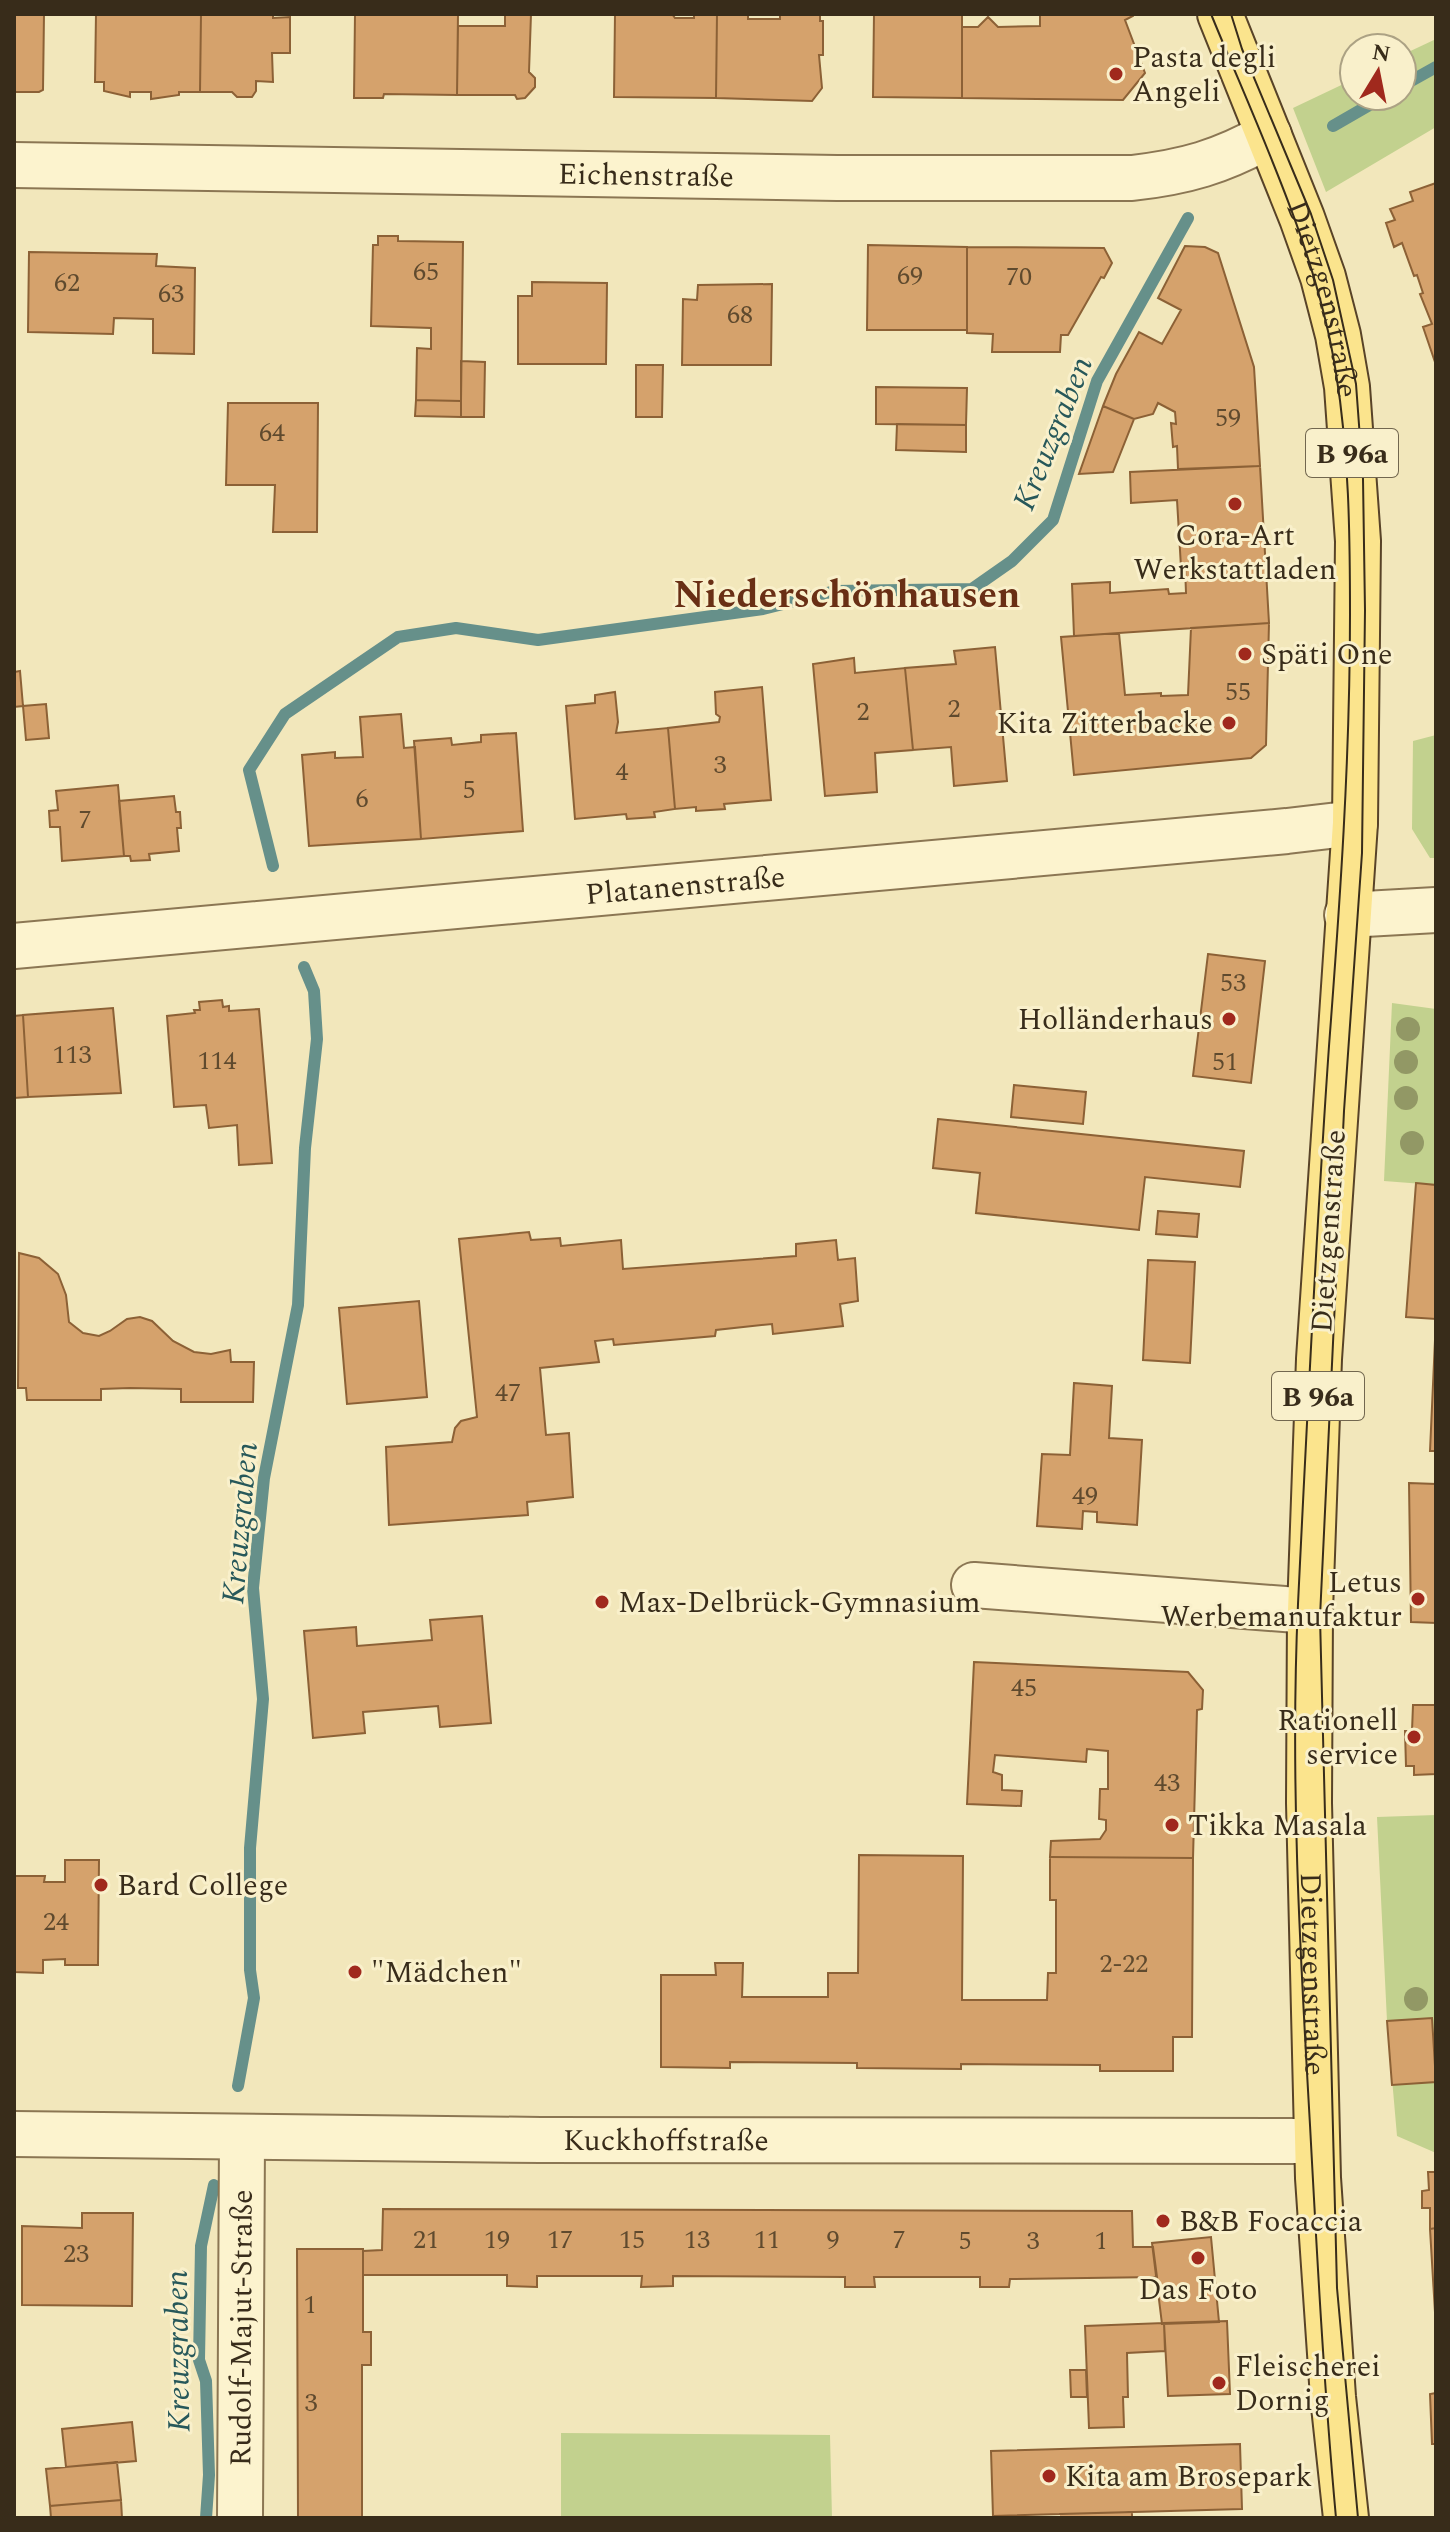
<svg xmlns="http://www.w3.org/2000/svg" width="1450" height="2532" viewBox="0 0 1450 2532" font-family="Spectral,serif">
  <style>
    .green { fill: #c2d18e }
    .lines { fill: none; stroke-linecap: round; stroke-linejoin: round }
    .stream { stroke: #66908a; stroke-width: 12 }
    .building { fill: #d5a26c; stroke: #8c6136; stroke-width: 2 }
    .minor-casing { stroke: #8b7653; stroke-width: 48 }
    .major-casing { stroke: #584328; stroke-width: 48 }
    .minor { stroke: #fcf3ce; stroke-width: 44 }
    .major { stroke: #fbe48d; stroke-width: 44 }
    .tram { stroke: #382c1a; stroke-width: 2 }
    .tree { fill: #929865 }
    .poi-dot { fill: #a0291d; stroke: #f9f0cb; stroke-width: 3 }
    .labels { text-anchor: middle; stroke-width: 6; stroke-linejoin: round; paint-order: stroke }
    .number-label { font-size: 26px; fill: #5f4a2e }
    .shield { fill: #f9f0cb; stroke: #72674f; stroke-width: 2 }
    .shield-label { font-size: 28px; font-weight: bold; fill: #382c1a }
    .poi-label { font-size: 30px; fill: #382c1a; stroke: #f9f0cb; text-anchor: start }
    .street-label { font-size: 30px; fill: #382c1a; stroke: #f9f0cb }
    .water-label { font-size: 32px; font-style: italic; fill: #27585a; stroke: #f9f0cb }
    .district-label { font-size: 38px; font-weight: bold; fill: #692f15; stroke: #f9f0cb }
  </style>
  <rect width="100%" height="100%" fill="#f2e7bb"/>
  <path class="green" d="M 1436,39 L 1436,127 L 1326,192 L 1293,108 L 1354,79 L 1354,96 L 1402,96 L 1402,55 Z
    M 1436,735 L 1436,858 L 1430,858 L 1412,829 L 1413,741 Z
    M 1392,1003 L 1436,1009 L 1436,1185 L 1384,1181 Z
    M 1436,1815 L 1436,2153 L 1397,2136 L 1387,2021 L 1377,1817 Z
    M 561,2433 L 830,2435 L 832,2518 L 561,2518 Z"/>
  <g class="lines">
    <path class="stream" d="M 1402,86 L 1436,67
      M 1333,126 L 1385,96
      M 273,866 L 249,770 L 285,714 L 398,637 L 456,628 L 538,640 L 763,609 L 835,591 L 972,589 L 1012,561 L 1053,520 L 1097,381 L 1188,218
      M 238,2086 L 254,1998 L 250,1970 L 250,1848 L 263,1699 L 253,1588 L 264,1478 L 298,1305 L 305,1148 L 317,1039 L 314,991 L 304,967
      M 206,2518 L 209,2475 L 206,2381 L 199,2360 L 201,2246 L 214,2185"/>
  </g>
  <path class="building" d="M 14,14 L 44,14 L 43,90 L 39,92 L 14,92 Z
    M 96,14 L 201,14 L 200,92 L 179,92 L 179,95 L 151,99 L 151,92 L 130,92 L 130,97 L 104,91 L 104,82 L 95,82 Z
    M 201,14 L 273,14 L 273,18 L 290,17 L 290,53 L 272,53 L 273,82 L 256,81 L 256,91 L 252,97 L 237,97 L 232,92 L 200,92 Z
    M 355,14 L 458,14 L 457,95 L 384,94 L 383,98 L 354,98 Z
    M 505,14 L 531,14 L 529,72 L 535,78 L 535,87 L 525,98 L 517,99 L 515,95 L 457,95 L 458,26 L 505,26 Z
    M 615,14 L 672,14 L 675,18 L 694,18 L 694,14 L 717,14 L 716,98 L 614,97 Z
    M 717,14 L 748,14 L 748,19 L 780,19 L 780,14 L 820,14 L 820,21 L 823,21 L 823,55 L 819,55 L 822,88 L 812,101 L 716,98 Z
    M 874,14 L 962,14 L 962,98 L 873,97 Z
    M 1040,14 L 1133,14 L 1133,16 L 1125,20 L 1145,73 L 1123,100 L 962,98 L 962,27 L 978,27 L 988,17 L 998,27 L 1040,26 Z
    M 1436,183 L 1436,365 L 1423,327 L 1432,324 L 1420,294 L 1423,293 L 1417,275 L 1414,276 L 1402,243 L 1394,247 L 1386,223 L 1395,220 L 1390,209 L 1413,201 L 1410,192 Z
    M 378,236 L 398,236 L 398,241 L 463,242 L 461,401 L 416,400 L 417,348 L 431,349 L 431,328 L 371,326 L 373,245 L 378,245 Z
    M 868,245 L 967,247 L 967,330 L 867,330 Z
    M 1185,246 L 1205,247 L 1218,253 L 1254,367 L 1260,466 L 1178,469 L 1177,446 L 1173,447 L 1171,423 L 1176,424 L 1175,412 L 1158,403 L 1153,414 L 1134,419 L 1103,406 L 1116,374 L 1139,332 L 1162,344 L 1181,310 L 1158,298 Z
    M 967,247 L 1104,248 L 1112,263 L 1104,278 L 1101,277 L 1068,335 L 1061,335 L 1060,352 L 992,352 L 993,334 L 967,333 Z
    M 29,252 L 157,254 L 156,266 L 195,268 L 194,354 L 153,353 L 153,319 L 114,318 L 113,334 L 28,332 Z
    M 532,282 L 607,283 L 606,364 L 518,364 L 518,296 L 532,296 Z
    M 772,284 L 771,365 L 682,365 L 683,299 L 697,300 L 698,285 Z
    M 461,361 L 485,362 L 484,417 L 461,417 Z
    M 636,365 L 663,365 L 662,417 L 636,417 Z
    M 876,387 L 967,388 L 966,425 L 876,424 Z
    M 416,400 L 461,401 L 461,417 L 415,416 Z
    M 228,403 L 318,403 L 317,532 L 273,532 L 275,485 L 226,485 Z
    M 1103,406 L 1134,419 L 1113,472 L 1079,474 Z
    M 897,424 L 966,425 L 966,452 L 896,450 Z
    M 1260,466 L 1269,623 L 1074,636 L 1072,584 L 1110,582 L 1110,593 L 1168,589 L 1169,594 L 1186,593 L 1185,566 L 1181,567 L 1177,500 L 1131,503 L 1130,472 Z
    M 1269,623 L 1266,745 L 1251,758 L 1074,775 L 1061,637 L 1119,633 L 1125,695 L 1161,693 L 1161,696 L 1188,695 L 1191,628 Z
    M 995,647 L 1007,781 L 954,786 L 951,747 L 913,750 L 905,668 L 956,664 L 954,651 Z
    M 854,658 L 855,673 L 905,668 L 913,750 L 875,753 L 877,792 L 825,796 L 813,664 Z
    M 20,671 L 23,706 L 14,707 L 14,672 Z
    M 762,687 L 771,800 L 724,804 L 725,809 L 696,811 L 696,807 L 675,809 L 668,728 L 719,722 L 720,717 L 716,714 L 715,692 Z
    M 615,692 L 618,722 L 616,733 L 668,728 L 675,809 L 654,812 L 655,817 L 627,819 L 626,814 L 575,819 L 566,706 L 595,703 L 595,695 Z
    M 46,704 L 49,738 L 26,740 L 23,706 Z
    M 401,714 L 404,748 L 415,747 L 421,839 L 309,846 L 302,755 L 335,752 L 335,758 L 363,757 L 360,717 Z
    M 516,733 L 523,831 L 421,839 L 414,741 L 451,738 L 452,745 L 481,742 L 481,735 Z
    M 118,785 L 124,856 L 62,861 L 60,827 L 50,827 L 49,811 L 58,810 L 56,791 Z
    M 174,796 L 176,812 L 180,812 L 181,828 L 177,828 L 179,851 L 149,854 L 150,860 L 131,861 L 130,856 L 124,856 L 119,801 Z
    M 1208,954 L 1265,961 L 1251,1083 L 1193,1076 Z
    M 222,1000 L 223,1007 L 229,1006 L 229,1011 L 259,1009 L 272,1163 L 239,1165 L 237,1125 L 209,1128 L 206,1105 L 174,1107 L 167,1016 L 195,1013 L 194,1010 L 200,1010 L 199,1002 Z
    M 113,1008 L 121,1093 L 28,1097 L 23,1015 Z
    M 23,1015 L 28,1097 L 14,1098 L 14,1016 Z
    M 1014,1085 L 1086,1092 L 1083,1124 L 1011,1117 Z
    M 938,1119 L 1244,1151 L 1240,1187 L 1145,1177 L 1139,1230 L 976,1213 L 980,1173 L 933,1168 Z
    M 1416,1183 L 1436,1185 L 1436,1319 L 1406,1317 Z
    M 1158,1211 L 1199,1214 L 1197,1237 L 1156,1234 Z
    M 529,1232 L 531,1240 L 560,1238 L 561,1246 L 621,1240 L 623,1269 L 796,1256 L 796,1244 L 836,1240 L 838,1260 L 855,1258 L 858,1301 L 840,1304 L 843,1326 L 773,1334 L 772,1324 L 716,1330 L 715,1336 L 614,1345 L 613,1339 L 595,1341 L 599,1362 L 540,1368 L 546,1435 L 569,1433 L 573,1497 L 527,1502 L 528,1515 L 389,1525 L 386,1447 L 452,1442 L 455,1428 L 461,1421 L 477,1417 L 459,1239 Z
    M 19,1253 L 39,1258 L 58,1274 L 66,1295 L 69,1322 L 83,1333 L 99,1336 L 110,1331 L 127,1319 L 140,1317 L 152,1321 L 173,1341 L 194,1352 L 211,1354 L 230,1350 L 231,1362 L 254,1362 L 253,1402 L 181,1402 L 181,1389 L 130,1388 L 101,1389 L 101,1400 L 27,1400 L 26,1388 L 18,1388 Z
    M 1148,1260 L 1195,1262 L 1190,1363 L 1143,1360 Z
    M 419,1301 L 427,1397 L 347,1404 L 339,1308 Z
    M 1435,1340 L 1436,1340 L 1436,1451 L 1430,1451 Z
    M 1074,1383 L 1112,1386 L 1109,1438 L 1142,1440 L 1137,1525 L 1097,1522 L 1097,1512 L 1083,1511 L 1082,1529 L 1037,1526 L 1042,1454 L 1070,1455 Z
    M 1409,1483 L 1436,1484 L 1436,1623 L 1411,1622 Z
    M 482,1616 L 491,1723 L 440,1727 L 438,1706 L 363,1712 L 365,1733 L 313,1738 L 304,1631 L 356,1627 L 357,1646 L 432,1640 L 430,1620 Z
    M 974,1662 L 1188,1672 L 1203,1690 L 1202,1709 L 1197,1710 L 1193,1858 L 1050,1857 L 1051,1841 L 1100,1839 L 1106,1830 L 1106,1820 L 1099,1819 L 1100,1789 L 1108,1789 L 1108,1751 L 1087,1749 L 1086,1762 L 995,1755 L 993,1772 L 1002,1775 L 1002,1790 L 1022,1791 L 1021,1806 L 967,1804 Z
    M 1413,1705 L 1436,1705 L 1436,1774 L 1414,1775 L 1414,1766 L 1406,1766 L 1405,1731 L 1412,1731 Z
    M 859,1855 L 963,1856 L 962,2000 L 1047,2000 L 1048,1973 L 1056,1973 L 1056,1900 L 1050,1900 L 1050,1857 L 1193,1858 L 1192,2037 L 1173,2037 L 1173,2071 L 1100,2071 L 1100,2065 L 961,2064 L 961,2069 L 857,2068 L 857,2063 L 730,2062 L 730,2068 L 661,2067 L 661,1975 L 716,1975 L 715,1963 L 743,1963 L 742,1997 L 828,1997 L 828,1973 L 858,1973 Z
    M 65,1860 L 99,1860 L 98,1965 L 65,1965 L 65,1959 L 43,1960 L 43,1973 L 14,1972 L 14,1876 L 45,1876 L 44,1882 L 65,1882 Z
    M 1432,2018 L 1436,2082 L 1392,2085 L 1387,2021 Z
    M 1428,2172 L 1436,2172 L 1436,2228 L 1430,2229 L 1430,2208 L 1422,2208 L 1422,2191 L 1429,2190 Z
    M 383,2209 L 1132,2211 L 1133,2247 L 1153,2247 L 1157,2277 L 1010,2279 L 1009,2287 L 980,2287 L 980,2277 L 874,2277 L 875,2287 L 845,2287 L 845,2277 L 673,2276 L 673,2286 L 641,2287 L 642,2276 L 537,2276 L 537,2287 L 507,2286 L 507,2275 L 363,2275 L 363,2251 L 382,2250 Z
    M 82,2213 L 133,2213 L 132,2306 L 22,2305 L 22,2226 L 82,2228 Z
    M 1436,2228 L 1436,2329 L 1430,2229 Z
    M 1211,2237 L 1219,2322 L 1162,2324 L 1152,2243 Z
    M 297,2249 L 363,2249 L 363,2332 L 371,2332 L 371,2365 L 362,2365 L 362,2518 L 298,2518 Z
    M 1227,2321 L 1230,2394 L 1168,2396 L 1164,2323 Z
    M 1164,2323 L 1165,2351 L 1127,2353 L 1128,2397 L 1123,2397 L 1124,2427 L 1089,2428 L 1085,2326 Z
    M 1070,2370 L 1086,2370 L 1087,2397 L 1071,2397 Z
    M 1436,2393 L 1436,2444 L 1432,2444 L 1430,2394 Z
    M 132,2422 L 136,2461 L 66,2467 L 62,2429 Z
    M 1240,2444 L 1242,2509 L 993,2516 L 991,2451 Z
    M 117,2462 L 121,2500 L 50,2506 L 46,2469 Z
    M 121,2500 L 122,2518 L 51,2518 L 50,2506 Z
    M 1132,2512 L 1132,2518 L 1060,2518 L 1060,2514 Z"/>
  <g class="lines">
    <g class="minor-casing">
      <g id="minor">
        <path id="s1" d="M 14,165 L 837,178 L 1132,178 C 1185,172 1221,162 1269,135"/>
        <path d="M 1347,915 L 1436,910"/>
        <path id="s2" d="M 14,946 L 1287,831 L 1355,823"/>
        <path d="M 974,1585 L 1310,1611"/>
        <path id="s3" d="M 14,2134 L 541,2140 L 1317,2141"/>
        <path id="s4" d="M 240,2518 L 242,2138"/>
      </g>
    </g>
    <g class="major-casing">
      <g id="major">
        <path id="s5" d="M 1220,14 L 1302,218 L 1323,277 L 1338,335 L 1347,387 L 1358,541 L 1355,823 L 1319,1359 L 1310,1611 L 1309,1803 L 1318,2178 L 1333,2397 L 1346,2518"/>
      </g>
    </g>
    <use href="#minor" class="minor"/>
    <use href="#major" class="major"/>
    <path class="tram" d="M 1211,14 C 1258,129 1317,250 1336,373 C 1349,453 1350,534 1350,614 C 1350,759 1340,902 1329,1046 C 1316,1232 1307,1418 1298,1604 C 1290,1778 1300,1952 1310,2125 C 1317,2256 1324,2387 1336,2518
      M 1231,14 L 1242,49 L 1311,214 L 1333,280 L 1356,384 L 1363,479 L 1365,610 L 1362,853 L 1344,1111 L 1320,1617 L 1337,2288 L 1358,2518"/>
  </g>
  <g class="tree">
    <circle cx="1408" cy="1029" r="12"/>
    <circle cx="1406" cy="1062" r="12"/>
    <circle cx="1406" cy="1098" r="12"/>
    <circle cx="1412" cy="1143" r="12"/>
    <circle cx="1416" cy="1999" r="12"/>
  </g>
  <g class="poi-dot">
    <circle cx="1116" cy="74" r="8"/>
    <circle cx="1235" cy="504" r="8"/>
    <circle cx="1245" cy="654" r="8"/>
    <circle cx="1229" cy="723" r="8"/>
    <circle cx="1229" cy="1019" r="8"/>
    <circle cx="1418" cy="1599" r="8"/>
    <circle cx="602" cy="1602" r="8"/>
    <circle cx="1414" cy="1737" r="8"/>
    <circle cx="1172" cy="1825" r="8"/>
    <circle cx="101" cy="1885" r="8"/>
    <circle cx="355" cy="1972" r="8"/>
    <circle cx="1163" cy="2221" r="8"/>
    <circle cx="1198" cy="2258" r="8"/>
    <circle cx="1219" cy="2383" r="8"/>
    <circle cx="1049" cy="2476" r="8"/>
  </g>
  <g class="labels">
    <g class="number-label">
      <text x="426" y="280">65</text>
      <text x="910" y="284">69</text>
      <text x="1019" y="285">70</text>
      <text x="67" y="291">62</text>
      <text x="171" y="302">63</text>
      <text x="740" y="323">68</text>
      <text x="1228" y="426">59</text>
      <text x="272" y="441">64</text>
      <text x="1238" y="700">55</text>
      <text x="954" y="717">2</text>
      <text x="863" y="720">2</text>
      <text x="720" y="773">3</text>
      <text x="622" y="780">4</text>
      <text x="469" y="798">5</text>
      <text x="362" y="807">6</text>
      <text x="85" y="828">7</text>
      <text x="1233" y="991">53</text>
      <text x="72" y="1063">113</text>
      <text x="217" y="1069">114</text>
      <text x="1225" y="1070">51</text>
      <text x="508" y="1401">47</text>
      <text x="1085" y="1504">49</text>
      <text x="1024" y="1696">45</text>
      <text x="1167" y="1791">43</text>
      <text x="56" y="1930">24</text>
      <text x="1124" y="1972">2-22</text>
      <text x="426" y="2248">21</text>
      <text x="497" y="2248">19</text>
      <text x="560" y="2248">17</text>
      <text x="632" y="2248">15</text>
      <text x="697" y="2248">13</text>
      <text x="767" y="2248">11</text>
      <text x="833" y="2248">9</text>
      <text x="899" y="2248">7</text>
      <text x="965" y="2249">5</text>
      <text x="1033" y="2249">3</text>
      <text x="1101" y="2249">1</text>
      <text x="76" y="2262">23</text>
      <text x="310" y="2313">1</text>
      <text x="311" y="2411">3</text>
    </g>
    <g class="shield">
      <rect x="1306" y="429" width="92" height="48" rx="6"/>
      <rect x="1272" y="1372" width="92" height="48" rx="6"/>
    </g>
    <g class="shield-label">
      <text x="1352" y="463">B 96a</text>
      <text x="1318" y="1406">B 96a</text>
    </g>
    <g class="poi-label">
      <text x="1132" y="67">Pasta degli<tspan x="1132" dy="34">Angeli</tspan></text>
      <text x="1235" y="545" text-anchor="middle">Cora-Art<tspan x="1235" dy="34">Werkstattladen</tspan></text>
      <text x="1261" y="664">Späti One</text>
      <text x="1213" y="733" text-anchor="end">Kita Zitterbacke</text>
      <text x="1213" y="1029" text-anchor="end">Holländerhaus</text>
      <text x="1402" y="1592" text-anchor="end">Letus<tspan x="1402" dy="34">Werbemanufaktur</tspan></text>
      <text x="618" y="1612">Max-Delbrück-Gymnasium</text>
      <text x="1398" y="1730" text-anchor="end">Rationell<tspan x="1398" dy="34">service</tspan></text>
      <text x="1188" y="1835">Tikka Masala</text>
      <text x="117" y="1895">Bard College</text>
      <text x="371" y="1982">"Mädchen"</text>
      <text x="1179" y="2231">B&amp;B Focaccia</text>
      <text x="1198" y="2299" text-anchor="middle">Das Foto</text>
      <text x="1235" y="2376">Fleischerei<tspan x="1235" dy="34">Dornig</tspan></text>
      <text x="1065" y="2486">Kita am Brosepark</text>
    </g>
    <g class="street-label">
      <text dy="10" stroke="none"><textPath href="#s1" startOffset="632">Eichenstraße</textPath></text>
      <text dy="10" stroke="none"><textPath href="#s5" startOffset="304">Dietzgenstraße</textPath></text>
      <text dy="10" stroke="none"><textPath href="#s2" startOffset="674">Platanenstraße</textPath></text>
      <text transform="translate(1328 1231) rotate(-86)" y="10">Dietzgenstraße</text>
      <text dy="10" stroke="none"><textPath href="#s5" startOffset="1984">Dietzgenstraße</textPath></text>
      <text dy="10" stroke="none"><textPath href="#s3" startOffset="652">Kuckhoffstraße</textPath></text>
      <text dy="10" stroke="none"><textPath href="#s4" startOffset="190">Rudolf-Majut-Straße</textPath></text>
    </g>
    <g class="water-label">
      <text transform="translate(1052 433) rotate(-68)" y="11">Kreuzgraben</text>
      <text transform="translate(239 1523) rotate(-85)" y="11">Kreuzgraben</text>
      <text transform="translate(177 2351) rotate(-91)" y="11">Kreuzgraben</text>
    </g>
    <g class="district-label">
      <text x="847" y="607">Niederschönhausen</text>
    </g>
  </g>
  <rect width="1450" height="2532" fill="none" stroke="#382c1a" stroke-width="32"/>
  <g transform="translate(1378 72) rotate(10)"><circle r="38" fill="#f9f0cb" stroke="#aca284" stroke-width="2"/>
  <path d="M0-6L14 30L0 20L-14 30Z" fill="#a0291d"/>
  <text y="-12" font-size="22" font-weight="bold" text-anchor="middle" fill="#382c1a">N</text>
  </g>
</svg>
